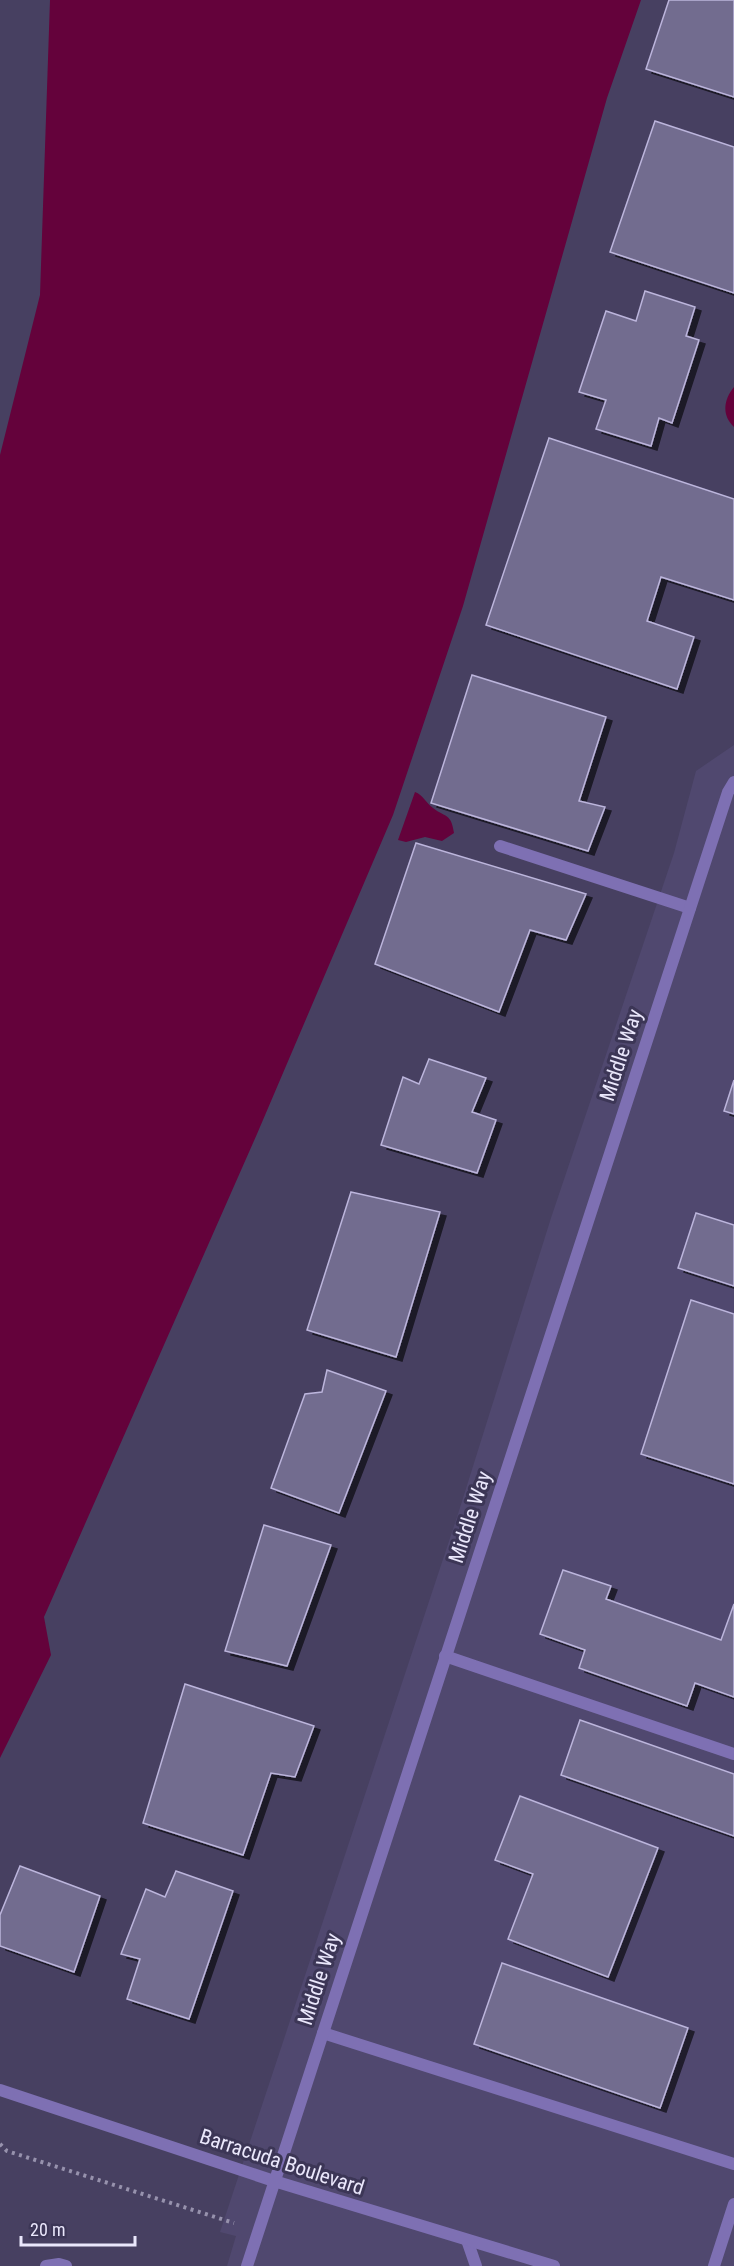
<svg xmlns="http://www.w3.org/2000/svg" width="734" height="2266" viewBox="0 0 734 2266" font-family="'Roboto Condensed',sans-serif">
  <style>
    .built { fill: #50486f }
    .water { fill: #64023b }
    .building { fill: #726c8f; stroke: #bcb5dc; stroke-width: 1.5; filter: url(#shadow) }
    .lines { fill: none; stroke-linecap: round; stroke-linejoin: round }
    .path { stroke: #9792ad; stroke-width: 4; stroke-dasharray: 3 4.5; stroke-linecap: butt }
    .service { stroke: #7e70b3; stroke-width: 12 }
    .minor { stroke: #7e70b3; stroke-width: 12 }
    .labels { text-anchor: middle; stroke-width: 6; stroke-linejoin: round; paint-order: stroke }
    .street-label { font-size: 21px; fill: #eae7fb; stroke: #3c3656 }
  </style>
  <defs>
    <filter id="shadow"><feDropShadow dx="6" dy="4" stdDeviation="0" flood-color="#0009"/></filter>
  </defs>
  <rect width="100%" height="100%" fill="#474061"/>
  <path class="built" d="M 734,745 L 734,2266 L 227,2266 L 236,2236 L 220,2232 L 458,1514 L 551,1218 L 674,853 L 696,771 Z"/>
  <path class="water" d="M 50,0 L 641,0 L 607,98 L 463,606 L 393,815 L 257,1134 L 44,1617 L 51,1655 L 0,1758 L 0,455 L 40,295 Z
    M 734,387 L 734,427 C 721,415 724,399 734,387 Z
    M 415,792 C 423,795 426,803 433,808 C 446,818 451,813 454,833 L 442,841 L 425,837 L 406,842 L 398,840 Z"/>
  <path class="building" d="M 669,0 L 734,0 L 734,97 L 646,69 Z
    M 655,121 L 734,147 L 734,293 L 610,252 Z
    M 645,291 L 695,307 L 686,336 L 699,340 L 672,423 L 659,418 L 651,446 L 596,429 L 606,400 L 579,392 L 606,311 L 636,321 Z
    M 549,438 L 734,499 L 734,600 L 661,577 L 647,621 L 694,637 L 677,689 L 486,625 Z
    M 472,675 L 606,717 L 579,801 L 605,807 L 588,851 L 431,803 Z
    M 416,843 L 586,894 L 566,940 L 530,930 L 499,1012 L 375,964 Z
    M 429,1059 L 486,1078 L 472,1112 L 496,1120 L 477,1173 L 381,1145 L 403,1077 L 419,1084 Z
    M 734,1080 L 734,1114 L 724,1111 Z
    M 351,1192 L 440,1212 L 396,1357 L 307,1330 Z
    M 696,1213 L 734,1225 L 734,1286 L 678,1268 Z
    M 691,1300 L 734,1314 L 734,1484 L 641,1454 Z
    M 327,1370 L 386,1391 L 339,1513 L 271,1488 L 305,1394 L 322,1392 Z
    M 264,1525 L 331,1545 L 287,1666 L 225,1651 Z
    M 563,1570 L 611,1586 L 606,1599 L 721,1640 L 734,1604 L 734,1697 L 695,1683 L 687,1706 L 579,1668 L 585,1650 L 540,1634 Z
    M 185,1684 L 314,1726 L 295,1777 L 271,1773 L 243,1855 L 143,1823 Z
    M 580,1720 L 734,1774 L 734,1836 L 561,1775 Z
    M 520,1796 L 658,1848 L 608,1977 L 508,1939 L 533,1874 L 495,1860 Z
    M 20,1866 L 100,1896 L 74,1972 L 0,1946 L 0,1915 Z
    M 176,1871 L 233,1891 L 189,2019 L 127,1999 L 140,1959 L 121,1954 L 146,1889 L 165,1897 Z
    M 502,1963 L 688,2028 L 660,2108 L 474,2044 Z"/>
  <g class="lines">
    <path class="path" d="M 0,2144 L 7,2151 L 234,2223"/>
    <path class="service" d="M 500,846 L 690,908
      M 445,1656 L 734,1754
      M 323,2033 L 734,2164
      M 467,2240 L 476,2266
      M 46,2266 L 59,2264 L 66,2266"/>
    <path class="minor" d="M 0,2090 L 274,2181 L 554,2266
      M 247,2266 L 728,792 L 734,782
      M 714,2266 L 734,2204"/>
  </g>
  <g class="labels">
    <g class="street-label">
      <text transform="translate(621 1055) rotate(-72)" y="7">Middle Way</text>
      <text transform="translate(470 1517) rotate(-72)" y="7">Middle Way</text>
      <text transform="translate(319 1979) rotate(-72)" y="7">Middle Way</text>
      <text transform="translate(282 2162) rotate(18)" y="7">Barracuda Boulevard</text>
    </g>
  </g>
  <path d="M21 2236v9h114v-9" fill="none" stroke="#eae7fb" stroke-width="3"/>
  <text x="30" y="2236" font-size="18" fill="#eae7fb" stroke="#3c3656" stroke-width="4.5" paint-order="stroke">20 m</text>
</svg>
